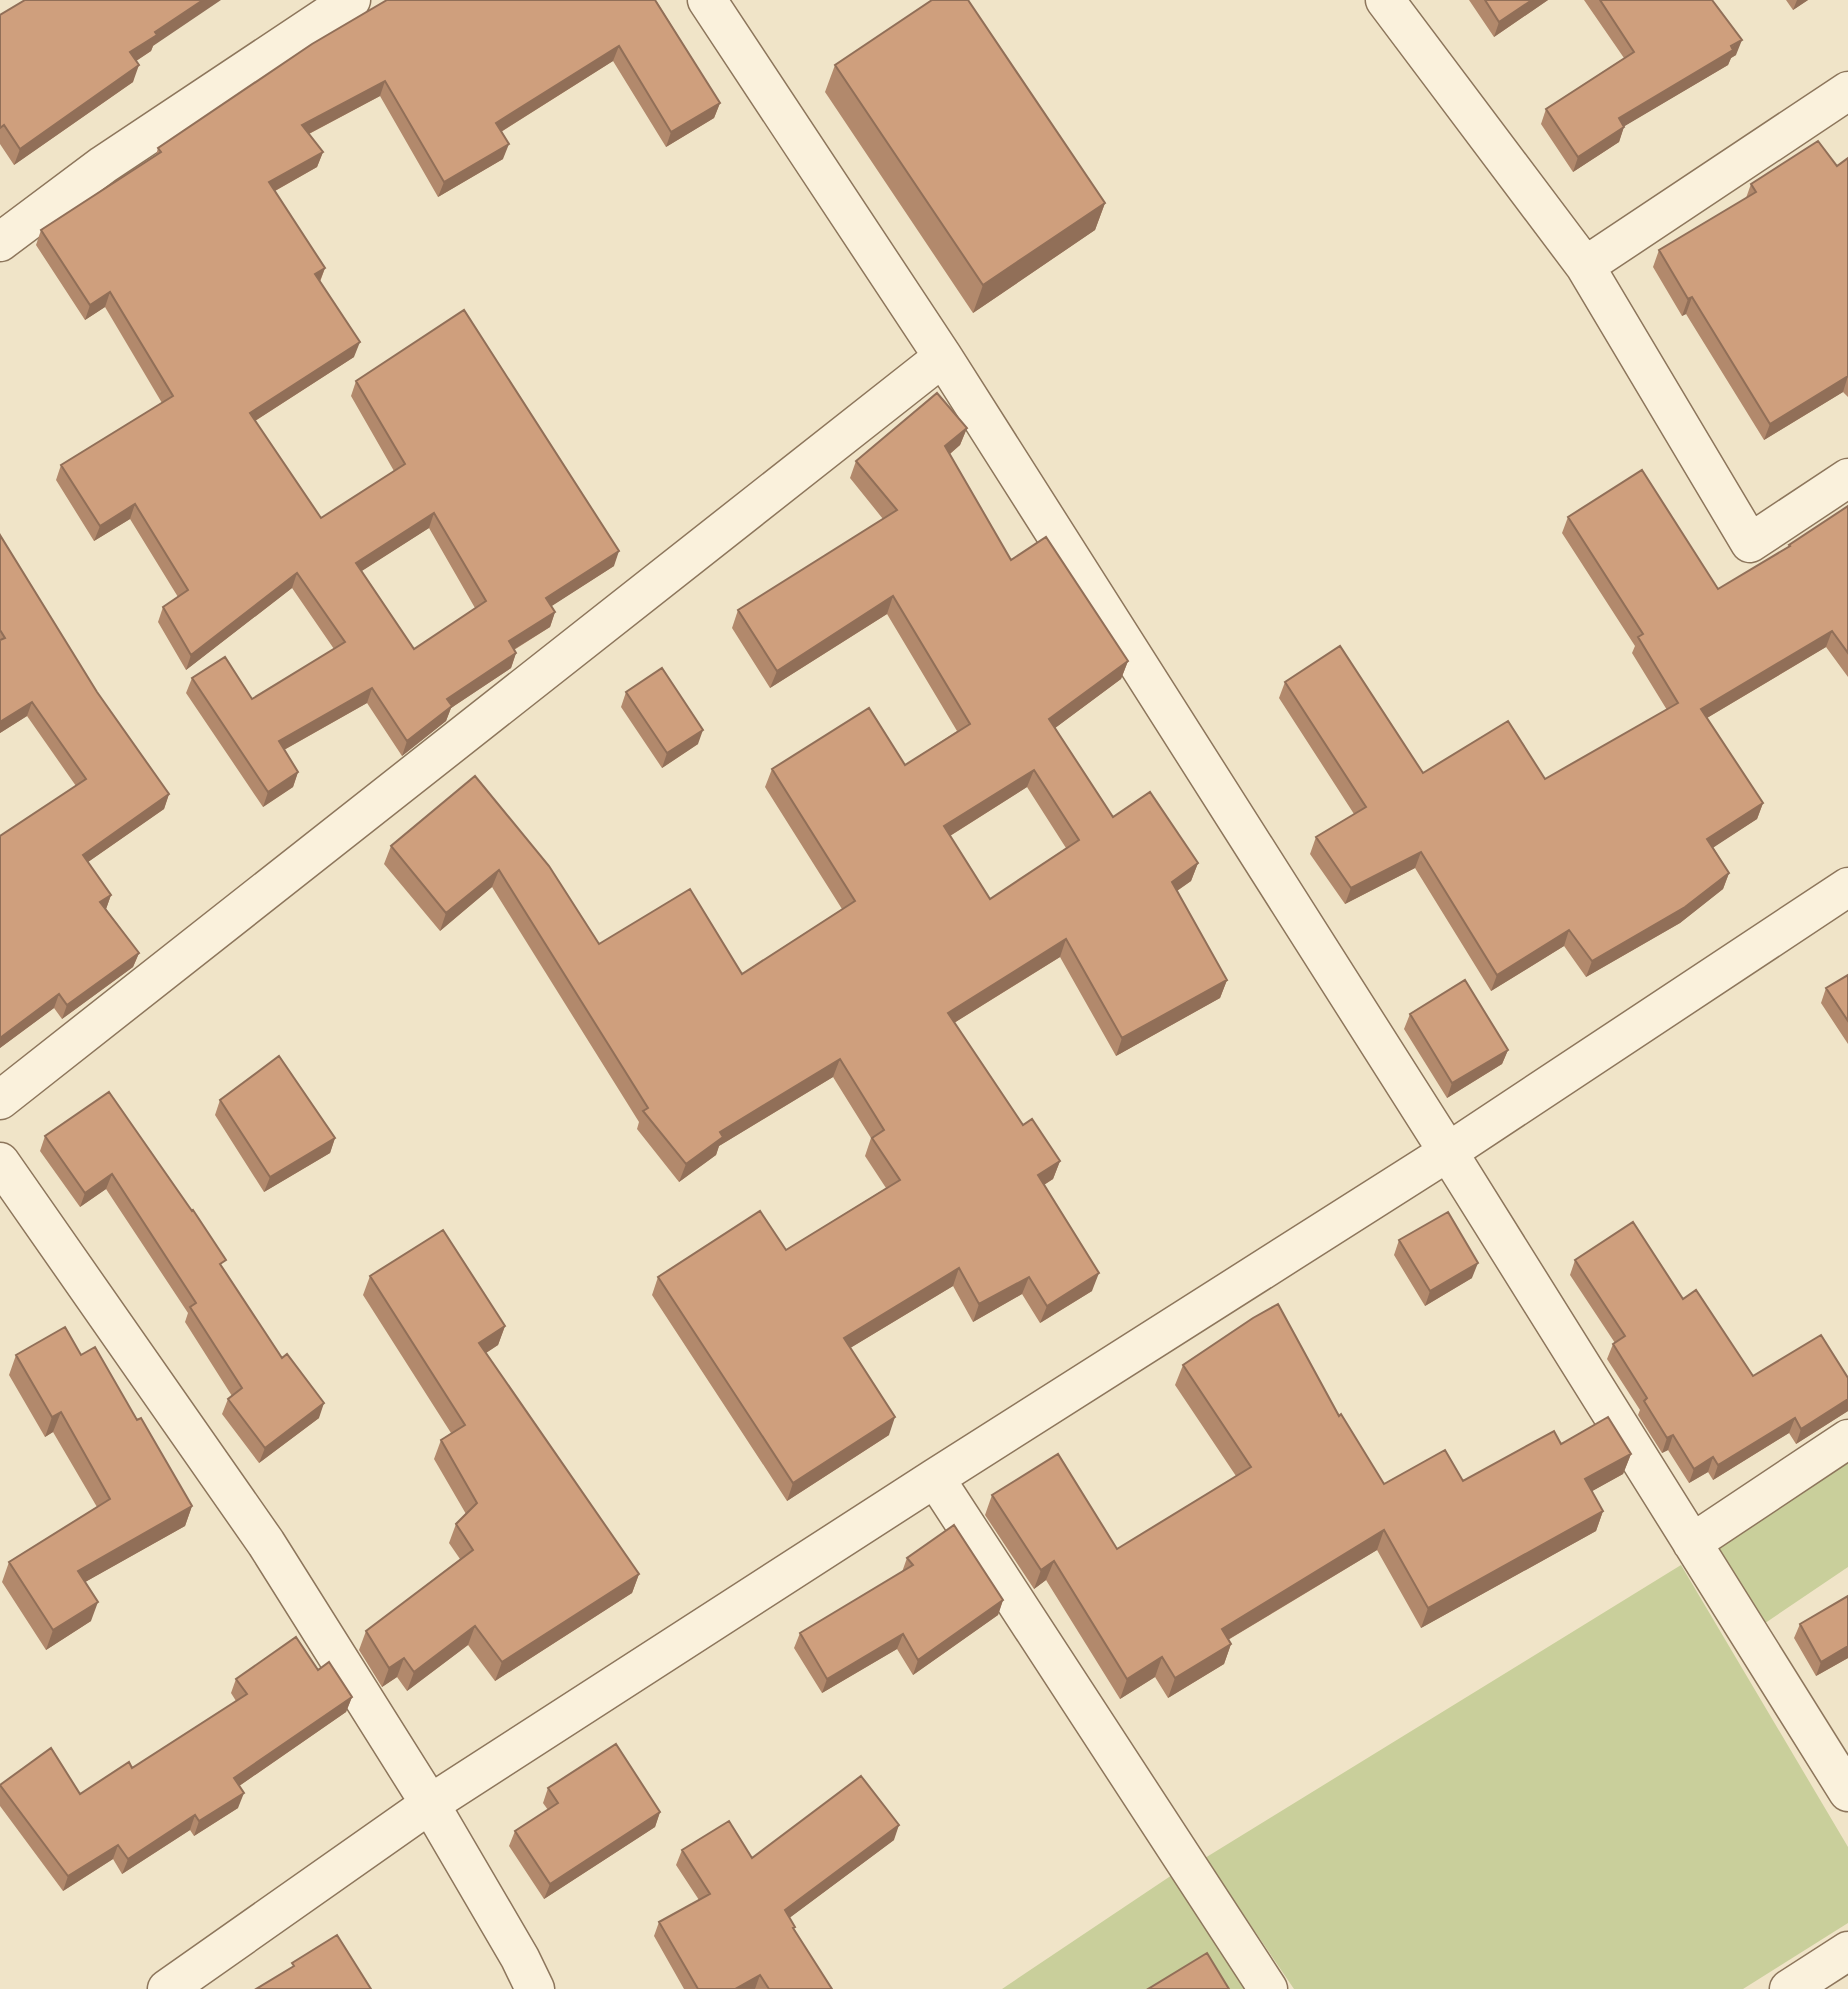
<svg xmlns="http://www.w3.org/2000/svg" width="1848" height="1989" viewBox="0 0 1848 1989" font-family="'Crimson Pro',serif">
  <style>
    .green { fill: #c9cf9b }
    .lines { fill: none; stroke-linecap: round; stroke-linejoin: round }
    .minor-casing { stroke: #8d765c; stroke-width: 41 }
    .minor { stroke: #faf1dc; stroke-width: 38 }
    .wall { fill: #b2896c; fill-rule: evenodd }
    .shaded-wall { fill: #916f58 }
    .building { fill: #cf9f7d; stroke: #916f58; stroke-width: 2; fill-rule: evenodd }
  </style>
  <rect width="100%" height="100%" fill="#f0e4c8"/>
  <path class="green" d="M 1848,1438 L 1848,1567 L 1749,1634 L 1692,1543 Z
    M 1681,1565 L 1848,1847 L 1848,1923 L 1743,1989 L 1294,1989 L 1205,1858 Z
    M 1187,1865 L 1251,1989 L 1002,1989 Z"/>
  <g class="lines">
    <g class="minor-casing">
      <path id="minor" d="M 707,0 L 943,357 L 1448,1152 L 1848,1792
        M 1385,0 L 1585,266 L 1750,543 L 1848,478
        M 0,242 L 103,165 L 351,0
        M 1585,266 L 1848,91
        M 0,1100 L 943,357
        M 0,1162 L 266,1543 L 430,1804 L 520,1958 L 535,1989
        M 935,1478 L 1268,1989
        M 1692,1543 L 1848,1439
        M 167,1989 L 430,1804 L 935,1478 L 1448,1152 L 1848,887
        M 1789,1989 L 1848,1951"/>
    </g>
    <use href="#minor" class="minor"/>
  </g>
  <path class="wall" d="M 1469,0 L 1548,0 L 1494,37 Z
    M 1584,0 L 1712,0 L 1736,55 L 1731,58 L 1728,65 L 1624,126 L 1619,142 L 1573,172 L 1541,124 L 1546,109 L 1624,58 Z
    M 1786,0 L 1808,0 L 1793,10 Z
    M 657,2 L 720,103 L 714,118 L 666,147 L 613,61 L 501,132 L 503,159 L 438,197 L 380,96 L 309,134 L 323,152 L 317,167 L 275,191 L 325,268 L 320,282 L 354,357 L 255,421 L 321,518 L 394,471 L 351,396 L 356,381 L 614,566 L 551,606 L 555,612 L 550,627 L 514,650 L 516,653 L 511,668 L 451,708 L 446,721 L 402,756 L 367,703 L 284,750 L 298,772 L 293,787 L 263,807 L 186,693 L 192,678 L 252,699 L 334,649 L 292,588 L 186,670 L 158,622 L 163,607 L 178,597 L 130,519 L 94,541 L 56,480 L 61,465 L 162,403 L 105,307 L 85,320 L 36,245 L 41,230 L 156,155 L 158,148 ZM 429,528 L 475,608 L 414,649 L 361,571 Z
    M 0,15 L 153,46 L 151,51 L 136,61 L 133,82 L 14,165 L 0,144 Z
    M 835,65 L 1105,203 L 1095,230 L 973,313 L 825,92 Z
    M 1848,158 L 1848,397 L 1843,392 L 1764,440 L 1686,314 L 1682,316 L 1653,267 L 1659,250 L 1746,198 L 1751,184 L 1837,166 Z
    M 967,428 L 960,445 L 950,454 L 1011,560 L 1128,661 L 1121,679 L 1055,728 L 1113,817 L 1198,863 L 1191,881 L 1177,891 L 1227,980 L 1220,998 L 1116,1056 L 1060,957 L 954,1023 L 1023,1125 L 1060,1161 L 1053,1179 L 1044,1185 L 1092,1291 L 1040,1323 L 1022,1294 L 973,1322 L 953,1286 L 850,1348 L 889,1435 L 787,1501 L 652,1295 L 658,1277 L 786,1250 L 886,1188 L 865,1156 L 871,1138 L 833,1077 L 719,1146 L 716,1155 L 679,1182 L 637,1129 L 639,1122 L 492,887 L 440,931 L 384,864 L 391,846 L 475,776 L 599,944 L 742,974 L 842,909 L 765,787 L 772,769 L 905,765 L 957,731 L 887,614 L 770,688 L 732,628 L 738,610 L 883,519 L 850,478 L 856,461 ZM 1027,787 L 1066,848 L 990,899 L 950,836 Z
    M 1848,506 L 1848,677 L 1826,647 L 1707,718 L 1763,803 L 1757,819 L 1713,847 L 1729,873 L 1723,889 L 1680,923 L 1586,977 L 1564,946 L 1491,991 L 1415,868 L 1345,904 L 1310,854 L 1316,837 L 1354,814 L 1279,698 L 1285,682 L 1423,773 L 1545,779 L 1667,710 L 1632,653 L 1635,646 L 1562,533 L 1568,517 L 1718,589 L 1788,547 L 1789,545 Z
    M 0,535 L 97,692 L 169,794 L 164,809 L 88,862 L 111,895 L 106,909 L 139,953 L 133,967 L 62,1019 L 54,1008 L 0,1048 L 0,836 L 76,786 L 27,716 L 0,733 Z
    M 626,692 L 698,744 L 662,768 L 621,707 Z
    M 1848,975 L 1848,1044 L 1821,1003 L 1826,988 Z
    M 1410,1014 L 1508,1050 L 1502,1064 L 1447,1098 L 1404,1029 Z
    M 109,1092 L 319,1418 L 259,1463 L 222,1414 L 228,1399 L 232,1396 L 185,1322 L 188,1313 L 106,1189 L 80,1207 L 40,1151 L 45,1136 Z
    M 220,1100 L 335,1138 L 330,1153 L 264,1192 L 215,1115 Z
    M 1399,1240 L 1472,1278 L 1425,1306 L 1394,1255 Z
    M 1575,1260 L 1683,1299 L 1753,1376 L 1848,1378 L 1848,1411 L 1796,1444 L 1789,1433 L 1713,1480 L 1708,1472 L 1689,1483 L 1668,1450 L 1662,1453 L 1638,1415 L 1640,1410 L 1607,1359 L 1613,1344 L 1615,1343 L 1570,1275 Z
    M 370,1276 L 505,1326 L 498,1345 L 486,1353 L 639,1574 L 632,1593 L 495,1681 L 468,1645 L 407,1691 L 397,1677 L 382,1687 L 359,1650 L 366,1631 L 460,1559 L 449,1543 L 456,1524 L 466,1514 L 434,1459 L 441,1440 L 451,1433 L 363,1295 Z
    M 16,1355 L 81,1355 L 137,1420 L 192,1506 L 185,1526 L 85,1582 L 91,1621 L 46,1650 L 2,1582 L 9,1562 L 97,1507 L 53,1432 L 45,1437 L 9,1375 Z
    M 1183,1365 L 1339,1416 L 1384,1484 L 1463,1481 L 1561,1444 L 1631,1454 L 1623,1474 L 1592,1491 L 1603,1511 L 1596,1531 L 1421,1628 L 1377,1550 L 1228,1640 L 1231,1644 L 1224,1664 L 1168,1698 L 1155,1677 L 1120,1699 L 1046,1580 L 1034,1589 L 985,1515 L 992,1495 L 1117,1549 L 1236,1476 L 1175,1385 Z
    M 907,1558 L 1003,1600 L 998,1615 L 913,1675 L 897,1649 L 822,1693 L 794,1648 L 800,1633 L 902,1572 Z
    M 1848,1596 L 1848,1658 L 1816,1676 L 1794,1638 L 1800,1624 Z
    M 318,1670 L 352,1697 L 346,1712 L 239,1786 L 238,1808 L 194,1836 L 190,1830 L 122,1874 L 113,1859 L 63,1891 L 0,1806 L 0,1785 L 80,1794 L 132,1768 L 236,1701 L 231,1693 L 236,1679 Z
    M 548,1788 L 660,1812 L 655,1827 L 544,1899 L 509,1846 L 515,1831 L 548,1810 L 543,1803 Z
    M 894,1840 L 789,1918 L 795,1927 L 794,1930 L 832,1989 L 684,1989 L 654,1936 L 659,1922 L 699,1900 L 676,1865 L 682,1850 L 752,1858 Z"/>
  <path class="shaded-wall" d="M 203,0 L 221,0 L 153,46 L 151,51 L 124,69 L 130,52 L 155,32 Z
    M 1532,0 L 1548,0 L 1494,37 L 1499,22 Z
    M 1797,0 L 1808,0 L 1793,10 Z
    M 1742,40 L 1736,55 L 1731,58 L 1728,65 L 1613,133 L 1619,118 Z
    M 619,46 L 613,61 L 491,138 L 496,123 Z
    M 139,65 L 133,82 L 14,165 L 20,149 Z
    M 385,81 L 380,96 L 297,140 L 302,125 Z
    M 720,103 L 714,118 L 666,147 L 671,132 Z
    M 1624,127 L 1619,142 L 1573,172 L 1578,157 Z
    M 509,144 L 503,159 L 438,197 L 444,182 Z
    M 323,152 L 317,167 L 264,197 L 269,182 Z
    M 1105,203 L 1095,230 L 973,313 L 983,285 Z
    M 325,268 L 319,283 L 315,274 Z
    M 110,292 L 105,307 L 85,320 L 90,305 Z
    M 1692,297 L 1686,314 L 1682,316 L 1688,299 Z
    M 360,342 L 354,357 L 244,428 L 250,413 Z
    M 1848,376 L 1843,392 L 1764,440 L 1770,424 Z
    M 967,428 L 960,445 L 938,464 L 945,446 Z
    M 135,504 L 130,519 L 94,541 L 100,526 Z
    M 434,513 L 429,528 L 351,578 L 356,563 Z
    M 619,551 L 614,566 L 541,613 L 546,598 Z
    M 297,573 L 292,588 L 186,670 L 191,655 Z
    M 893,596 L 887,614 L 770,688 L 777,671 Z
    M 555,612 L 550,627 L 503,656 L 509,641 Z
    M 1832,631 L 1826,647 L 1695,725 L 1701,709 Z
    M 516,653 L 511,668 L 451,708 L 446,721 L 402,756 L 407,741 L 447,699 Z
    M 1128,661 L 1121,679 L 1043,737 L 1049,719 Z
    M 372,688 L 367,703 L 273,756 L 279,741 Z
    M 32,702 L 27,716 L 0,733 L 0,722 Z
    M 703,730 L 698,744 L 662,768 L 667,753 Z
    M 1034,770 L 1027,787 L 937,844 L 944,826 Z
    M 298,772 L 293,787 L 263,807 L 268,792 Z
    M 169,794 L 164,809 L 78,869 L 83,855 Z
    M 1763,803 L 1757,819 L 1702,855 L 1707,839 Z
    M 1421,852 L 1415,868 L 1345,904 L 1351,888 Z
    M 1198,863 L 1191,881 L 1165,899 L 1172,882 Z
    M 499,870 L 492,887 L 440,931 L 446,913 Z
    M 1729,873 L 1723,889 L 1680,923 L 1586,977 L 1592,961 Z
    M 111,895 L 106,909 L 100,902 Z
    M 1569,930 L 1564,946 L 1491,991 L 1497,975 Z
    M 1066,939 L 1060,957 L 941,1031 L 948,1013 Z
    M 139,953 L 133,967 L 62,1019 L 67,1005 Z
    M 1227,980 L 1220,998 L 1116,1056 L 1122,1038 Z
    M 59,994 L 54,1008 L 0,1048 L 0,1038 Z
    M 1508,1050 L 1502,1064 L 1447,1098 L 1452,1083 Z
    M 840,1059 L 833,1077 L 719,1146 L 716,1155 L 679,1182 L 686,1164 L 720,1132 Z
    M 335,1138 L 330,1153 L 264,1192 L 270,1177 Z
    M 1060,1161 L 1053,1179 L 1031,1193 L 1038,1175 Z
    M 112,1174 L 106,1189 L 80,1207 L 85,1193 Z
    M 1478,1263 L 1472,1278 L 1425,1306 L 1430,1291 Z
    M 959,1268 L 953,1286 L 837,1356 L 844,1338 Z
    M 1099,1273 L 1092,1291 L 1040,1323 L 1047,1306 Z
    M 1029,1277 L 1022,1294 L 973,1322 L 979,1304 Z
    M 505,1326 L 498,1345 L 472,1362 L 479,1343 Z
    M 1848,1399 L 1848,1411 L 1796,1444 L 1801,1429 Z
    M 324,1403 L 319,1418 L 259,1463 L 265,1448 Z
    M 61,1412 L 53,1432 L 45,1437 L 52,1417 Z
    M 895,1417 L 889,1435 L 787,1501 L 793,1483 Z
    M 1795,1418 L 1789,1433 L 1713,1480 L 1718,1465 Z
    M 1673,1435 L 1668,1450 L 1662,1453 L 1667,1438 Z
    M 1631,1454 L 1623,1474 L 1578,1499 L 1585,1479 Z
    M 1713,1457 L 1708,1472 L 1689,1483 L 1694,1469 Z
    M 192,1506 L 185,1526 L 71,1590 L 78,1571 Z
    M 1603,1511 L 1596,1531 L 1421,1628 L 1428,1608 Z
    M 1384,1530 L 1377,1550 L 1214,1648 L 1222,1629 Z
    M 1054,1561 L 1046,1580 L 1034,1589 L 1041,1570 Z
    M 639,1574 L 632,1593 L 495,1681 L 502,1662 Z
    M 1003,1600 L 998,1615 L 913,1675 L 918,1660 Z
    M 98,1602 L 91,1621 L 46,1650 L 53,1630 Z
    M 475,1626 L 468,1645 L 407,1691 L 414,1672 Z
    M 903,1634 L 897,1649 L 822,1693 L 827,1679 Z
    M 1231,1644 L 1224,1664 L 1168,1698 L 1175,1678 Z
    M 1848,1646 L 1848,1658 L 1816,1676 L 1821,1662 Z
    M 1162,1657 L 1155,1677 L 1120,1699 L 1127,1679 Z
    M 404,1658 L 397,1677 L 382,1687 L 389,1668 Z
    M 352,1697 L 346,1712 L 229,1793 L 234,1778 Z
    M 244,1793 L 238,1808 L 194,1836 L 199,1821 Z
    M 660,1812 L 655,1827 L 544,1899 L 550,1884 Z
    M 195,1815 L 190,1830 L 122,1874 L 128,1859 Z
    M 899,1825 L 894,1840 L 780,1925 L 785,1910 Z
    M 118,1845 L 113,1859 L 63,1891 L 68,1876 Z
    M 760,1975 L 755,1989 L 735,1989 Z"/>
  <path class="building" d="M 25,0 L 203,0 L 155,32 L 157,35 L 130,52 L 139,65 L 20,149 L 4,125 L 0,128 L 0,15 Z
    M 387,0 L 655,0 L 720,103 L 671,132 L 619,46 L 496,123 L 509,144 L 444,182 L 385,81 L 302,125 L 323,152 L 269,182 L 325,268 L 315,274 L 360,342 L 250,413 L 321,518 L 405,464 L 356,381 L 464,310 L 619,551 L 546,598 L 555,612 L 509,641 L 516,653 L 447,699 L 452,706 L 407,741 L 372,688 L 279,741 L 298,772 L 268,792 L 192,678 L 225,657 L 252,699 L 345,642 L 297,573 L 191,655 L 163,607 L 188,590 L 135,504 L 100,526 L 61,465 L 173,396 L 110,292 L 90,305 L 41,230 L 161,152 L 158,148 L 312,44 ZM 434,513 L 486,601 L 414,649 L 356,563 Z
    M 932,0 L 968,0 L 1105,203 L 983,285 L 835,65 Z
    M 1485,0 L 1532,0 L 1499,22 Z
    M 1600,0 L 1712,0 L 1742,40 L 1731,46 L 1733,50 L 1619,118 L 1624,127 L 1578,157 L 1546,109 L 1634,52 Z
    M 1818,141 L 1837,166 L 1848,158 L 1848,376 L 1770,424 L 1692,297 L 1688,299 L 1659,250 L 1756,192 L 1751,184 Z
    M 937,393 L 967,428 L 945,446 L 1011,560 L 1046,537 L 1128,661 L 1049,719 L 1113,817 L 1150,792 L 1198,863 L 1172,882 L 1227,980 L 1122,1038 L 1066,939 L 948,1013 L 1023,1125 L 1032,1119 L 1060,1161 L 1038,1175 L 1099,1273 L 1047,1306 L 1029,1277 L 979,1304 L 959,1268 L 844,1338 L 895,1417 L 793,1483 L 658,1277 L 760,1211 L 786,1250 L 900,1180 L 872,1138 L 884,1130 L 840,1059 L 720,1132 L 723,1137 L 686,1164 L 643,1111 L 648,1108 L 499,870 L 446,913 L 391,846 L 475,776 L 549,866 L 599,944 L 690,889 L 742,974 L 855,901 L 772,769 L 869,708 L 905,765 L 970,724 L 893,596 L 777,671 L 738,610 L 897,510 L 856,461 ZM 1034,770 L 1079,840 L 990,899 L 944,826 Z
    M 1642,470 L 1718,589 L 1790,546 L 1789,545 L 1848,506 L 1848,653 L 1832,631 L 1701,709 L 1763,803 L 1707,839 L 1729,873 L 1685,907 L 1592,961 L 1569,930 L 1497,975 L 1421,852 L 1351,888 L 1316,837 L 1366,807 L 1285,682 L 1340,646 L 1423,773 L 1508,721 L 1545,779 L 1678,703 L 1638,637 L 1643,634 L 1568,517 Z
    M 0,535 L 97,692 L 169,794 L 83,855 L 111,895 L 100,902 L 139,953 L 67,1005 L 59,994 L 0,1038 L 0,836 L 86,779 L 32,702 L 0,722 L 0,640 L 5,638 L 0,630 Z
    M 662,668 L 703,730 L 667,753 L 626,692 Z
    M 1848,975 L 1848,1021 L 1826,988 Z
    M 1465,980 L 1508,1050 L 1452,1083 L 1410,1014 Z
    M 279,1056 L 335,1138 L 270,1177 L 220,1100 Z
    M 109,1092 L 192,1211 L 193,1210 L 226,1260 L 220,1264 L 282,1358 L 287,1354 L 324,1403 L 265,1448 L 228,1399 L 242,1388 L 190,1307 L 196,1303 L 112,1174 L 85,1193 L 45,1136 Z
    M 1448,1212 L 1478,1263 L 1430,1291 L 1399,1240 Z
    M 1633,1222 L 1683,1299 L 1696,1290 L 1753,1376 L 1821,1335 L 1848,1378 L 1848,1399 L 1801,1429 L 1795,1418 L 1718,1465 L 1713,1457 L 1694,1469 L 1673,1435 L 1667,1438 L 1644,1401 L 1647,1398 L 1613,1344 L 1625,1336 L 1575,1260 Z
    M 443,1230 L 505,1326 L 479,1343 L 639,1574 L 502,1662 L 475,1626 L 414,1672 L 404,1658 L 389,1668 L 366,1631 L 473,1550 L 456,1524 L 477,1503 L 441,1440 L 465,1425 L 370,1276 Z
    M 1278,1304 L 1339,1416 L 1341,1414 L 1384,1484 L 1445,1450 L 1463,1481 L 1554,1431 L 1561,1444 L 1608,1417 L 1631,1454 L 1585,1479 L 1603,1511 L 1428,1608 L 1384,1530 L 1222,1629 L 1231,1644 L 1175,1678 L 1162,1657 L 1127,1679 L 1054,1561 L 1041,1570 L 992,1495 L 1058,1454 L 1117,1549 L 1251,1467 L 1183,1365 L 1253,1318 Z
    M 65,1327 L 81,1355 L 95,1347 L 137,1420 L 141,1418 L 192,1506 L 78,1571 L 98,1602 L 53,1630 L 9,1562 L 110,1499 L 61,1412 L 52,1417 L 16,1355 Z
    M 954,1525 L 1003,1600 L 918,1660 L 903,1634 L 827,1679 L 800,1633 L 913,1565 L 907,1558 Z
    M 1848,1596 L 1848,1646 L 1821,1662 L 1800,1624 Z
    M 296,1637 L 318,1670 L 329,1662 L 352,1697 L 234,1778 L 244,1793 L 199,1821 L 195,1815 L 128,1859 L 118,1845 L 68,1876 L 0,1785 L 51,1748 L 80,1794 L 129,1762 L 132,1768 L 247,1694 L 236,1679 Z
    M 616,1744 L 660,1812 L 550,1884 L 515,1831 L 558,1803 L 548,1788 Z
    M 861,1776 L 899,1825 L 785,1910 L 795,1927 L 793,1928 L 832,1989 L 769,1989 L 760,1975 L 735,1989 L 698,1989 L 659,1922 L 710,1894 L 682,1850 L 729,1821 L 752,1858 Z
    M 337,1935 L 371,1989 L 256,1989 L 294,1966 L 292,1963 Z
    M 1207,1953 L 1229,1989 L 1148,1989 Z"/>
</svg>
